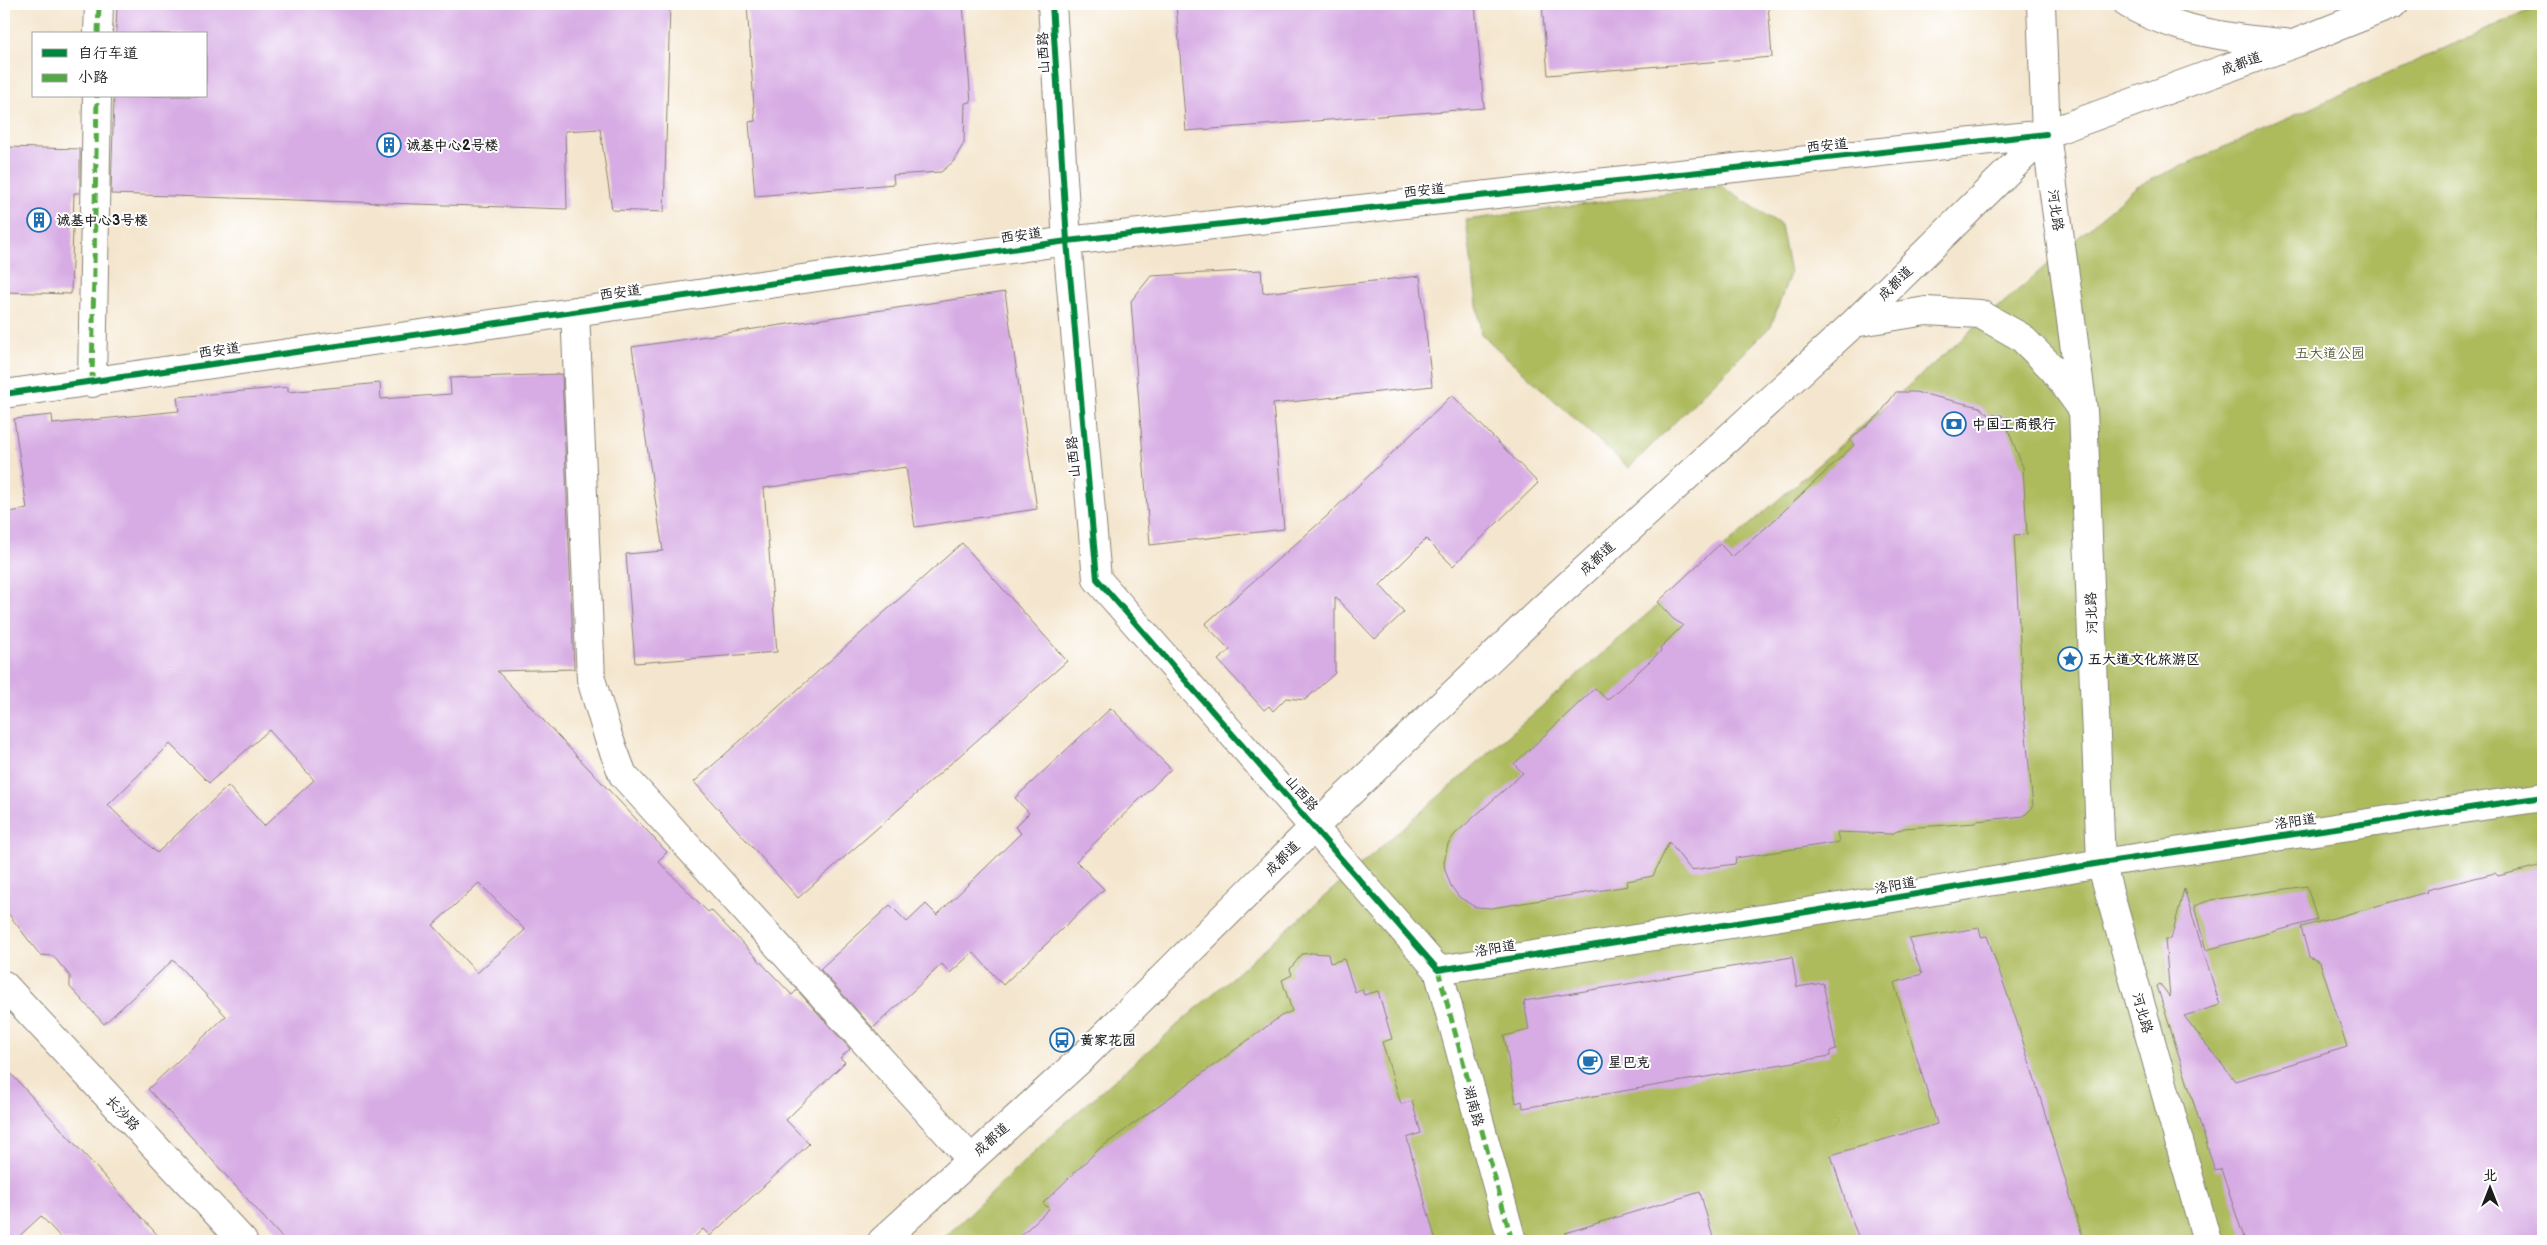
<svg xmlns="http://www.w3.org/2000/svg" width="2547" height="1245" viewBox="0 0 2547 1245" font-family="'Balsamiq Sans','LXGW WenKai TC',sans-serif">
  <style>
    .green { fill: #adbb5d; stroke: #646c3c }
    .building { fill: #d7ace4; fill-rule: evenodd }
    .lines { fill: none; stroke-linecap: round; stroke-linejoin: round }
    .pedestrian-casing { stroke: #888175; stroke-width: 30 }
    .minor-casing { stroke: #888175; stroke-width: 30 }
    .tertiary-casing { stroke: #888175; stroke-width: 30 }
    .pedestrian { stroke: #fff; stroke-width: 28 }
    .minor { stroke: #fff; stroke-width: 28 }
    .tertiary { stroke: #fff; stroke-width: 28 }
    .quiet { stroke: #52a943; stroke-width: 5; stroke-dasharray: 10 5; stroke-linecap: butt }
    .cycleway-casing { stroke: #fff; stroke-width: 9 }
    .cycleway { stroke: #00873e; stroke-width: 6 }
    .labels { text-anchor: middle; stroke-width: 4; stroke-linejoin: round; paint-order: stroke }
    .street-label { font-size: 14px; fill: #1c1c1c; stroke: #fff }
    .poi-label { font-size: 14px; font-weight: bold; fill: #1c1c1c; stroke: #fff; text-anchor: start }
    .park-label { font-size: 14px; fill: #565c36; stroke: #fff }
  </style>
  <rect width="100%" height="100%" fill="#fff"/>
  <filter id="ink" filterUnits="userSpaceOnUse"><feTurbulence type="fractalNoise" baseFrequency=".02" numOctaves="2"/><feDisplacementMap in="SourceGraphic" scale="10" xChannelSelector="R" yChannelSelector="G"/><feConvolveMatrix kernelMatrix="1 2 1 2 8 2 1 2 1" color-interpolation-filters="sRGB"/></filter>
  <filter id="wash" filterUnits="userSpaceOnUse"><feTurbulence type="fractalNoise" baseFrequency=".0096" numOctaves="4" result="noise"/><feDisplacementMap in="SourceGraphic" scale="20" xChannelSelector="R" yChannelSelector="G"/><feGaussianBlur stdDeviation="1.12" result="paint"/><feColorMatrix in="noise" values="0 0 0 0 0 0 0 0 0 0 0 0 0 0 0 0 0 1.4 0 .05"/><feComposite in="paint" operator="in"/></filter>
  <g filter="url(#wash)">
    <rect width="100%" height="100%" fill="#f4e6ce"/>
    <path class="green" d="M 2543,4 L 2543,1241 L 941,1241 L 1055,1132 L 2137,186 Z
      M 1721,186 L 1781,225 L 1790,274 L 1771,326 L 1629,468 L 1481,334 L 1466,220 Z"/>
    <g id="blocks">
      <path class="building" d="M 117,4 L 670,4 L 664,212 L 612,210 L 600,129 L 565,131 L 567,209 L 111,194 L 114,96 L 206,96 L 206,34 L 116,34 Z
        M 747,4 L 963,4 L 971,102 L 965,103 L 964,143 L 953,162 L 941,172 L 893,175 L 894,184 L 755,196 L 749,122 L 755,121 Z
        M 1176,4 L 1475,4 L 1484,108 L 1186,131 Z
        M 1542,4 L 1768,4 L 1772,57 L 1548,75 Z
        M 4,147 L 80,149 L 80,193 L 74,193 L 71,294 L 4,292 Z
        M 1261,270 L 1263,293 L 1420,276 L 1432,386 L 1273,404 L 1284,529 L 1150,545 L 1131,301 L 1151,276 Z
        M 1005,292 L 1037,509 L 915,527 L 906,467 L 764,488 L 777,652 L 635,663 L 626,554 L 663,551 L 632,347 Z
        M 562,374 L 574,669 L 497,671 L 667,852 L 658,861 L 708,912 L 711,910 L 792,995 L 797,990 L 850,1049 L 840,1058 L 845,1062 L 786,1120 L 809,1144 L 710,1236 L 703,1229 L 690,1241 L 285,1241 L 148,1089 L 226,1016 L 173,960 L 104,1024 L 70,987 L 70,976 L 53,956 L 40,955 L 4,908 L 4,513 L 27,509 L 14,419 L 52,415 L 53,424 L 179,411 L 177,397 L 288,387 L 288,392 L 380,383 L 381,399 L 451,394 L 450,378 ZM 269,730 L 314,780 L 264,826 L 228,786 L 157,853 L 108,805 L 170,744 L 209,783 ZM 479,883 L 525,930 L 477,973 L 433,925 Z
        M 1896,392 L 1915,392 L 1980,407 L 1989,415 L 2002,415 L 2023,467 L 2027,534 L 2014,535 L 2024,714 L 2033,807 L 2024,816 L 1976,821 L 1975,823 L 1904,828 L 1891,834 L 1837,832 L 1839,842 L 1736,858 L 1735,864 L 1691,870 L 1669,842 L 1653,876 L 1627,881 L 1628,886 L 1492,908 L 1475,907 L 1459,897 L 1451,886 L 1445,870 L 1444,862 L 1448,844 L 1455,834 L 1523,773 L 1514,764 L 1595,688 L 1607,700 L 1661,651 L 1660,648 L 1683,625 L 1673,619 L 1658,602 L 1720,544 L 1732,557 L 1771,523 L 1854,445 L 1850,440 L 1879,415 Z
        M 1452,395 L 1538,483 L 1453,566 L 1426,539 L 1380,585 L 1404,612 L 1375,639 L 1335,597 L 1335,673 L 1305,700 L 1286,698 L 1273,711 L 1269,706 L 1264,710 L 1218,660 L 1230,650 L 1205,624 L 1326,517 Z
        M 962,543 L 1067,661 L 798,898 L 694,782 Z
        M 1111,708 L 1171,769 L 1076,861 L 1104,889 L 1003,985 L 973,952 L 950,973 L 942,964 L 873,1028 L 820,969 L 890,905 L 907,922 L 926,904 L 937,915 L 1021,833 L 1015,827 L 1029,813 L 1015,798 Z
        M 2543,865 L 2543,1241 L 2245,1241 L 2221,1169 L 2215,1171 L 2157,986 L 2160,984 L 2170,997 L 2165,939 L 2171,939 L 2184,889 L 2220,1005 L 2184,1016 L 2235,1081 L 2347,1047 L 2320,962 L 2309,957 L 2301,927 L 2427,892 L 2426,890 L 2495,873 L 2498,876 Z
        M 2307,886 L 2317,920 L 2206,950 L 2194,906 L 2211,900 Z
        M 1979,928 L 1981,937 L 1987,936 L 2017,1022 L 2084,1241 L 1860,1241 L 1850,1216 L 1831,1155 L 1937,1124 L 1894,983 L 1922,974 L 1909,939 Z
        M 1311,953 L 1328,954 L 1330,963 L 1344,959 L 1355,992 L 1362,989 L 1364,995 L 1378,991 L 1392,1039 L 1382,1042 L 1401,1104 L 1412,1101 L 1421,1133 L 1407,1138 L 1436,1241 L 1015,1241 L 1049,1209 L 1043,1203 L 1099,1149 L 1281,1016 L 1292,1011 L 1282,980 L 1292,975 L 1290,969 L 1302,954 Z
        M 1792,957 L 1797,987 L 1823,983 L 1836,1049 L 1830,1051 L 1830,1056 L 1523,1108 L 1522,1101 L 1516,1103 L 1504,1036 L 1529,1030 L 1524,1001 Z
        M 4,1066 L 163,1241 L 64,1241 L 41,1216 L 14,1241 L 4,1241 Z
        M 1700,1192 L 1714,1241 L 1567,1241 L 1565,1233 Z"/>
    </g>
  </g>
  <g filter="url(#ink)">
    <use href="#blocks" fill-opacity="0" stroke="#888175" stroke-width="1"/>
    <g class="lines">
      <g class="pedestrian-casing">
        <path id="pedestrian" d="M 1438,970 L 1512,1241"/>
      </g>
      <g class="minor-casing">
        <path id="minor" d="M 98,34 L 99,4
          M 575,311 L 591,679 L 608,736 L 623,775 L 970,1158
          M 92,383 L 97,96"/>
      </g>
      <g class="tertiary-casing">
        <path id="tertiary" d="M 1052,4 L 1067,241 L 1097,579 L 1438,970 L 1851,905 L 2101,863 L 2543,797
          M 2041,4 L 2046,134 L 2083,410 L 2101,863 L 2207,1241
          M 2128,4 C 2176,31 2232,39 2285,43
          M 1854,323 L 1926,311 L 1980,314 L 2021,337 L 2053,369 L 2082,409
          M 4,394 L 1067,241 L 2046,134
          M 4,985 L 243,1241
          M 882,1241 L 1081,1059 L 1315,826 L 1541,610 L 1854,323 L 2046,134 L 2296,43 L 2394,4"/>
      </g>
      <use href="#pedestrian" class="pedestrian"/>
      <use href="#minor" class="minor"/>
      <use href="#tertiary" class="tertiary"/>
      <path class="quiet" d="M 98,34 L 99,4
        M 92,383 L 97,96
        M 1438,970 L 1512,1241"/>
      <g class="cycleway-casing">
        <path id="cycleway" d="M 1052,4 L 1067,241 L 1097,579 L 1438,970 L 1851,905 L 2101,863 L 2543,797
          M 4,394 L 1067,241 L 2046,134"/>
      </g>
      <use href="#cycleway" class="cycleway"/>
    </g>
  </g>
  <defs>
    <g id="building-ring" transform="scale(1.25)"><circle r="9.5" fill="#fff" stroke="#1f6fb2" stroke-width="1.5"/><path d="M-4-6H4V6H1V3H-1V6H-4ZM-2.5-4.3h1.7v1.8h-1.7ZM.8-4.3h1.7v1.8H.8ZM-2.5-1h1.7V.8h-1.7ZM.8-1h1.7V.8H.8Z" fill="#1f6fb2"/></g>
    <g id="bank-ring" transform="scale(1.25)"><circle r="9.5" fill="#fff" stroke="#1f6fb2" stroke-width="1.5"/><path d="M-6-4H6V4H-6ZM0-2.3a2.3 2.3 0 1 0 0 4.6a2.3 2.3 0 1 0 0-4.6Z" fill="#1f6fb2"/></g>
    <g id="sight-ring" transform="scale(1.25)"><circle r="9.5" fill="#fff" stroke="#1f6fb2" stroke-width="1.5"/><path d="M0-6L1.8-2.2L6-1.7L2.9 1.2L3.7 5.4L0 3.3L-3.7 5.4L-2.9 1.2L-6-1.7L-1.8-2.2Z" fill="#1f6fb2"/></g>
    <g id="bus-ring" transform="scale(1.25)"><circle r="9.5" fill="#fff" stroke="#1f6fb2" stroke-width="1.5"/><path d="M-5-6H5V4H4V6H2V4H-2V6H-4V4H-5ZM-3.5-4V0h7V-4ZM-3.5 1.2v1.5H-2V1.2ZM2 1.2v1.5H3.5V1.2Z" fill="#1f6fb2"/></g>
    <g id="cafe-ring" transform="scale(1.25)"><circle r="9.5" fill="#fff" stroke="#1f6fb2" stroke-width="1.5"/><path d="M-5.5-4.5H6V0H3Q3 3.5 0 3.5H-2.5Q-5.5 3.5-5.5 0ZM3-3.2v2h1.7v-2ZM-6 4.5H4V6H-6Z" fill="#1f6fb2"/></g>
  </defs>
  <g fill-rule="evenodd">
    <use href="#building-ring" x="389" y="145"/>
    <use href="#building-ring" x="39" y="220"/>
    <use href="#bank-ring" x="1954" y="424"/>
    <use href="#sight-ring" x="2070" y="659"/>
    <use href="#bus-ring" x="1062" y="1040"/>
    <use href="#cafe-ring" x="1590" y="1062"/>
  </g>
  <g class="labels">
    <g class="street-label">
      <text transform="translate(1043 53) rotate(-93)" y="5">山西路</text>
      <text transform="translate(2241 63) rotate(-20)" y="5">成都道</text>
      <text transform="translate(1827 145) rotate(-6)" y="5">西安道</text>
      <text transform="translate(1424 190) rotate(-6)" y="5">西安道</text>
      <text transform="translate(2056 210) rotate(82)" y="5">河北路</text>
      <text transform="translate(1021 235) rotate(-8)" y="5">西安道</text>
      <text transform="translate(1895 283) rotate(-45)" y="5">成都道</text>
      <text transform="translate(620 292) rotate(-8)" y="5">西安道</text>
      <text transform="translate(219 350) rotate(-8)" y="5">西安道</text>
      <text transform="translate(1073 457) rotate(-95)" y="5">山西路</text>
      <text transform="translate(1597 558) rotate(-43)" y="5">成都道</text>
      <text transform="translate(2091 613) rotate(-92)" y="5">河北路</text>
      <text transform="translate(1302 793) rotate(49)" y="5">山西路</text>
      <text transform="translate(2295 821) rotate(-8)" y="5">洛阳道</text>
      <text transform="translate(1282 858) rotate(-45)" y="5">成都道</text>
      <text transform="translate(1895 885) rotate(-10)" y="5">洛阳道</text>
      <text transform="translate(1495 948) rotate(-9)" y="5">洛阳道</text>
      <text transform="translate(2143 1013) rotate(74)" y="5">河北路</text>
      <text transform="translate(1474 1106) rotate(75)" y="5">湖南路</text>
      <text transform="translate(123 1113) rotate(47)" y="5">长沙路</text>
      <text transform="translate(991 1139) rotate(-42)" y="5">成都道</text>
    </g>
    <g class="poi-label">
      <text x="406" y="150">诚基中心2号楼</text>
      <text x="56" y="225">诚基中心3号楼</text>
      <text x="1972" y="429">中国工商银行</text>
      <text x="2088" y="664">五大道文化旅游区</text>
      <text x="1080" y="1045">黄家花园</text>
      <text x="1608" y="1067">星巴克</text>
    </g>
    <g class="park-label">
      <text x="2330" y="358">五大道公园</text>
    </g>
  </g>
  <rect width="2547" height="1245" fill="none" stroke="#fff" stroke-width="20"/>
  <rect x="32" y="32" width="175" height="65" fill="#ffffff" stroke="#a4a4a4"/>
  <rect x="42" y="49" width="25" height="8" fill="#00873e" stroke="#a4a4a4"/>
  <text x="78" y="58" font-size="15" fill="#1c1c1c">自行车道</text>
  <rect x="42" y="74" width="25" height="8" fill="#52a943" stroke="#a4a4a4"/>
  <text x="78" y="82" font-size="15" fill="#1c1c1c">小路</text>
  <g transform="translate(2490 1188)" stroke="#ffffff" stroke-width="4" paint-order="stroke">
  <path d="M0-4L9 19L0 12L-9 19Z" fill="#1c1c1c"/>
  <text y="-8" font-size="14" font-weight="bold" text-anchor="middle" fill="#1c1c1c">北</text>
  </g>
</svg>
